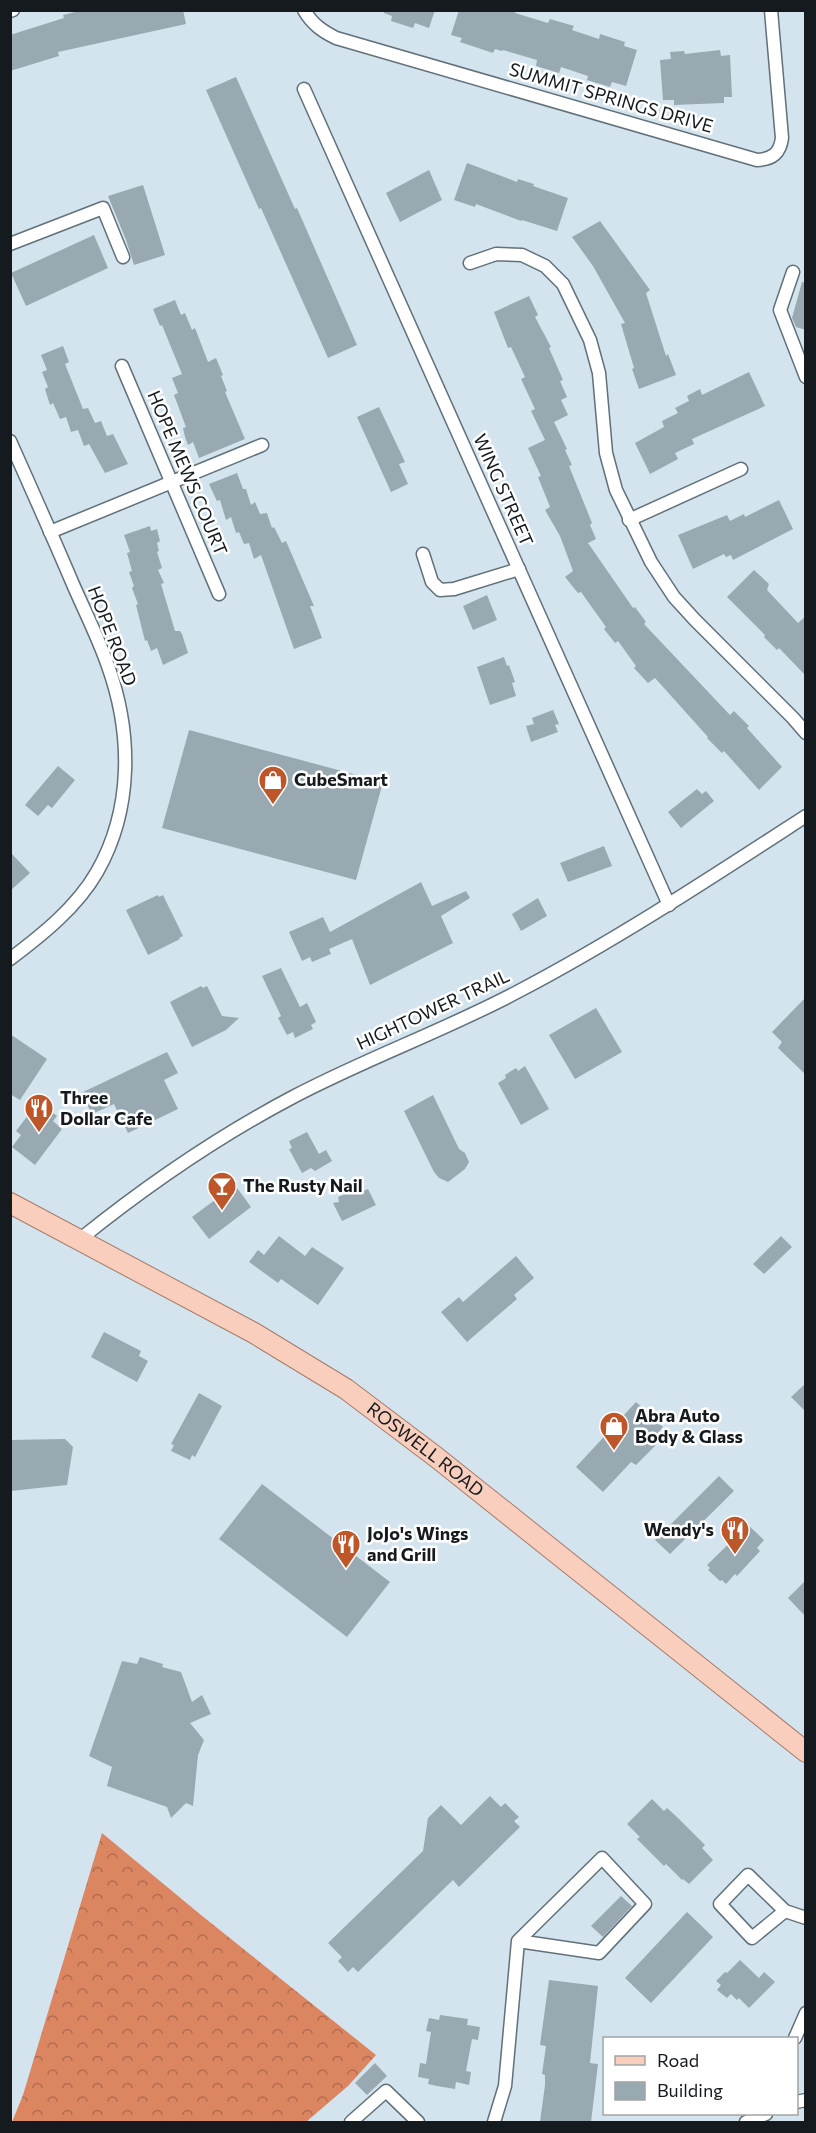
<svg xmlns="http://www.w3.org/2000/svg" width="816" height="2133" viewBox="0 0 816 2133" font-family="Commissioner,sans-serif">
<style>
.forest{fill:url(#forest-crowns)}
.building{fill:#99a9b2}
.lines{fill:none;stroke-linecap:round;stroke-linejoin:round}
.minor-casing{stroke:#617079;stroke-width:15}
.primary-casing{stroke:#a77a68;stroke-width:22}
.minor{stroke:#fff;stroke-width:12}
.primary{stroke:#facebd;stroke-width:20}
.labels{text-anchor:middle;stroke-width:5;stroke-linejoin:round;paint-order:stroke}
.street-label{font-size:18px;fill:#141a1d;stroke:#fff}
.poi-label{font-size:18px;font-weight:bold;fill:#141a1d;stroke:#fff;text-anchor:start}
</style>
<defs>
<pattern id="forest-crowns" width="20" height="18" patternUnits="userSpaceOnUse" patternTransform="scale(1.5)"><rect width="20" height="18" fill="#dc8561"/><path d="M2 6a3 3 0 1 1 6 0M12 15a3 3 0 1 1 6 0" fill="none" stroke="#b16c4f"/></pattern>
</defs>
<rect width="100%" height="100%" fill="#d3e4ee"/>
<path class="forest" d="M 102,1833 L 201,1915 L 376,2055 L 348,2086 L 306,2122 L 12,2122 L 23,2095 Z"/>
<g class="building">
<path d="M 83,10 L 183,10 L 186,24 L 58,52 L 59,56 L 10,71 L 10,35 L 64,18 L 63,15 Z"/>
<path d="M 384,10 L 435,10 L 429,28 L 415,23 L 413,28 L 391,21 L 392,16 L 384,13 Z"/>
<path d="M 459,10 L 516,10 L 515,13 L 548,23 L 550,19 L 574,26 L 572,30 L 599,39 L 600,34 L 625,42 L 624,46 L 637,50 L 626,86 L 612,82 L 610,87 L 587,80 L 588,76 L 561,67 L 559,73 L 536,66 L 537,60 L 503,50 L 502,51 L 495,49 L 493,53 L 460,42 L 462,38 L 451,35 Z"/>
<path d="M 720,50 L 721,56 L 730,55 L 732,97 L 724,97 L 724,103 L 674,105 L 674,100 L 663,100 L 660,60 L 671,59 L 670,52 L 684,51 L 685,54 Z"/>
<path d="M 236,77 L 295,209 L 297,208 L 357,345 L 328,358 L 261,208 L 259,209 L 206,90 Z"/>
<path d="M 467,163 L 517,182 L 518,179 L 534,184 L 533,186 L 568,198 L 557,231 L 522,220 L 521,221 L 476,204 L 475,207 L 454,200 Z"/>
<path d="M 429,170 L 442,200 L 400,222 L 386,193 Z"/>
<path d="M 143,185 L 165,255 L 134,265 L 126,240 L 108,196 Z"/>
<path d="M 600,221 L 650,290 L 646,293 L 666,356 L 668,354 L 676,375 L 639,389 L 632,369 L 634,368 L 621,324 L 625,323 L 593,266 L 572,237 Z"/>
<path d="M 94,235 L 108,268 L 26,306 L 11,273 Z"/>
<path d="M 802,282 L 806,283 L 806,330 L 796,327 L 792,318 Z"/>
<path d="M 529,296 L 538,315 L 535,317 L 551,347 L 549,348 L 563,380 L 560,381 L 567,397 L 561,400 L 568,415 L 554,422 L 567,449 L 565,450 L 572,465 L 569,466 L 592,523 L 590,525 L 596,539 L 588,543 L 633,608 L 635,607 L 646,622 L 644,624 L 730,715 L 734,711 L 749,726 L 747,728 L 782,767 L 759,790 L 724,751 L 722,753 L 707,738 L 708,737 L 655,678 L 648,683 L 634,668 L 636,666 L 618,641 L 615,643 L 604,629 L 606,627 L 581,592 L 578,593 L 565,577 L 573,571 L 560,536 L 545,510 L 550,507 L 538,477 L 541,476 L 528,448 L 545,440 L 531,411 L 535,409 L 521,379 L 525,377 L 511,347 L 508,348 L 494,312 Z"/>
<path d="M 175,300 L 181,315 L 185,313 L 192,330 L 195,328 L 208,362 L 216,358 L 223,375 L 221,376 L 227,391 L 225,392 L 245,439 L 199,458 L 193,442 L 188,445 L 185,437 L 183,428 L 186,427 L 174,395 L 178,393 L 172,378 L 182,374 L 162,325 L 160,326 L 153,309 Z"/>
<path d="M 63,346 L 69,362 L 65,364 L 83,409 L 88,408 L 95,423 L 101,421 L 107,436 L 113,434 L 128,464 L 105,473 L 89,444 L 84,446 L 78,430 L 71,432 L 66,417 L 60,419 L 53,403 L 50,405 L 45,389 L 48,387 L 42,372 L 47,370 L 41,355 Z"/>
<path d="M 749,372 L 765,406 L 692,439 L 694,444 L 675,453 L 678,459 L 650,474 L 635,443 L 664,427 L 662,421 L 678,413 L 675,408 L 689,401 L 687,396 L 700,389 L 702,395 Z"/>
<path d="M 379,407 L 405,462 L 399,464 L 408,484 L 391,492 L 357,417 Z"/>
<path d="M 237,473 L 243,489 L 246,489 L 251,505 L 255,502 L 260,514 L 267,513 L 272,528 L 274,527 L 282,543 L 286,541 L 314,606 L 310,606 L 322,638 L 294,649 L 261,555 L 254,559 L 249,543 L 244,544 L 239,532 L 236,533 L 231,517 L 226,520 L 220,500 L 217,501 L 209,484 Z"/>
<path d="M 779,500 L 793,529 L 733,560 L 731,555 L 726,557 L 724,554 L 693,569 L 678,535 L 727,515 L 730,521 L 744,514 L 745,517 Z"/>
<path d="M 150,526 L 151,531 L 157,529 L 160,541 L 157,543 L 159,551 L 157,552 L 162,568 L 158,570 L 164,583 L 161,584 L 175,631 L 180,631 L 182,634 L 188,653 L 163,665 L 157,648 L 151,651 L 147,640 L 145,641 L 136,605 L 138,604 L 132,588 L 134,586 L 129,572 L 132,571 L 127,553 L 130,552 L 124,535 Z"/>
<path d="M 754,570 L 769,584 L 767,590 L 798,623 L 806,616 L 806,676 L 779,648 L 777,650 L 764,637 L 765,635 L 727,597 Z"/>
<path d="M 487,595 L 497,620 L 473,630 L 463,606 Z"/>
<path d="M 504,657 L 507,666 L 509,665 L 515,682 L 512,683 L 516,696 L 490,705 L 477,667 Z"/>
<path d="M 553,710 L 559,724 L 555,725 L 558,732 L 531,742 L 526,726 L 534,724 L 532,718 Z"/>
<path d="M 189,730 L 383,782 L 356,880 L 162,828 Z"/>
<path d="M 58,766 L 75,780 L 52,808 L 48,805 L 38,816 L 25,805 Z"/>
<path d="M 697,789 L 702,794 L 706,791 L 714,801 L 681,828 L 668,812 Z"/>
<path d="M 604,846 L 612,866 L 568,882 L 560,863 Z"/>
<path d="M 10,852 L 30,873 L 10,891 Z"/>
<path d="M 421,882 L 432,906 L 466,891 L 470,898 L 441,916 L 453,943 L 370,985 L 352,939 L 329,949 L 331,954 L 312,962 L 310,957 L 302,961 L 289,932 L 323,917 L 330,932 Z"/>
<path d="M 158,895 L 159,897 L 163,895 L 183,936 L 179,938 L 180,939 L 148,955 L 126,910 Z"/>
<path d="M 538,898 L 547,916 L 521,931 L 512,914 Z"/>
<path d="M 281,968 L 300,1007 L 307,1003 L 316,1022 L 311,1025 L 313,1029 L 295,1038 L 293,1032 L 287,1035 L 278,1018 L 281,1016 L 262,976 Z"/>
<path d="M 201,986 L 203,988 L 207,986 L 222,1016 L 239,1018 L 226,1030 L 192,1047 L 170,1002 Z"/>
<path d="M 806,997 L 806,1075 L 778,1048 L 782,1042 L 772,1032 Z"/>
<path d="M 596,1008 L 622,1052 L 575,1079 L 549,1035 Z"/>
<path d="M 10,1034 L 47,1059 L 20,1100 L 10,1094 Z"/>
<path d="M 167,1052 L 178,1073 L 164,1080 L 178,1109 L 128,1133 L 114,1104 L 92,1114 L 81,1093 Z"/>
<path d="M 525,1066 L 549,1109 L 521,1125 L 498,1083 L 506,1078 L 505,1075 L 516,1068 L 518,1071 Z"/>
<path d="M 433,1095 L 459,1149 L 465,1153 L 469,1162 L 465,1169 L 448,1182 L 439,1178 L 434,1172 L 404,1111 Z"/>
<path d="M 38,1102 L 57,1116 L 53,1121 L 62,1129 L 35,1165 L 12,1147 L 21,1135 L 16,1131 Z"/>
<path d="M 307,1132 L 319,1154 L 326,1150 L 332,1161 L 315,1171 L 311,1168 L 302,1173 L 289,1149 L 292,1148 L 289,1141 Z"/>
<path d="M 235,1185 L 251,1207 L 209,1239 L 192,1217 Z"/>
<path d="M 361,1187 L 363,1191 L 368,1189 L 376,1205 L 342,1221 L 333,1203 L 339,1202 L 338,1197 Z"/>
<path d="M 279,1236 L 305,1256 L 312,1247 L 344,1268 L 318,1305 L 281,1279 L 278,1283 L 249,1262 L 258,1250 L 264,1255 Z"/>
<path d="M 781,1236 L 792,1247 L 764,1274 L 753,1264 Z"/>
<path d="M 516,1256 L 534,1278 L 514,1295 L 517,1299 L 467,1342 L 441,1312 L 459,1297 L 463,1302 Z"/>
<path d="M 104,1332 L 141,1351 L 139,1356 L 148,1361 L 137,1382 L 91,1357 Z"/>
<path d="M 806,1383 L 806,1412 L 791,1397 Z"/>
<path d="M 199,1393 L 222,1406 L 195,1457 L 192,1455 L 190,1460 L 171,1451 L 174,1445 L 171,1444 Z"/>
<path d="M 636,1402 L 663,1427 L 651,1441 L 656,1445 L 636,1465 L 631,1462 L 603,1492 L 576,1467 Z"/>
<path d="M 65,1439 L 73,1447 L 67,1485 L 10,1491 L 10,1440 Z"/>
<path d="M 719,1476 L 734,1491 L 670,1554 L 655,1540 Z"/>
<path d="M 262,1484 L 390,1582 L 347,1637 L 219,1539 Z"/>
<path d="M 748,1525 L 764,1540 L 757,1548 L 760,1551 L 737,1576 L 735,1574 L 726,1584 L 722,1580 L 720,1581 L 708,1570 L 710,1568 L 707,1565 Z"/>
<path d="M 806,1580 L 806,1617 L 788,1598 Z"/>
<path d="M 140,1657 L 163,1664 L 162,1667 L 181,1672 L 192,1702 L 202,1695 L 211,1714 L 190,1723 L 204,1740 L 198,1755 L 193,1806 L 186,1803 L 171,1818 L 167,1807 L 107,1786 L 112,1767 L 89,1756 L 122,1661 L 137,1664 Z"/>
<path d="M 490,1796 L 501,1807 L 505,1803 L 519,1817 L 514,1821 L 520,1827 L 459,1887 L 453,1880 L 358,1972 L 353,1967 L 348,1972 L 338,1961 L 342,1957 L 328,1943 L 423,1851 L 428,1818 L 441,1805 L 461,1825 Z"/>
<path d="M 652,1799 L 664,1811 L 667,1808 L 678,1818 L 705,1845 L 702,1848 L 713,1860 L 689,1884 L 683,1879 L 682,1880 L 666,1864 L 664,1866 L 637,1839 L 640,1837 L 627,1824 Z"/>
<path d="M 621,1896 L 632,1906 L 603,1937 L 591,1926 Z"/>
<path d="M 687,1912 L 713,1937 L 651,2003 L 625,1978 Z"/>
<path d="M 740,1960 L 759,1978 L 764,1972 L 775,1982 L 749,2008 L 739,1998 L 737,2000 L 731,1994 L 727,1998 L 717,1990 L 721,1985 L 716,1981 L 725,1972 L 727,1973 Z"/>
<path d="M 549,1980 L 598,1986 L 590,2063 L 598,2064 L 591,2122 L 540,2122 L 545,2085 L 545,2075 L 542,2074 L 546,2046 L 540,2045 Z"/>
<path d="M 440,2015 L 468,2019 L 467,2025 L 480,2027 L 478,2040 L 472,2039 L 466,2071 L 471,2072 L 469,2085 L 456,2082 L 455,2089 L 437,2086 L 428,2084 L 429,2079 L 418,2077 L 420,2063 L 426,2064 L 431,2032 L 426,2031 L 429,2018 L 439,2020 Z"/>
<path d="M 375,2063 L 387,2076 L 367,2095 L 355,2083 Z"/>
</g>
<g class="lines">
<g class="minor-casing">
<g id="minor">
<path d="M 304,10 C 312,24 322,31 336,38 L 757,160 C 773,159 780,153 782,138 L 771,10"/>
<path d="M 10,11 L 13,10"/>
<path d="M 304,89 L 669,905"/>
<path d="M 10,244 L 103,208 L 123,257"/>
<path d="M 470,263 L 496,254 L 522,255 L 545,266 L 563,284 L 590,340 L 599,373 L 606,453 L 616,490 L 651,562 L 674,597 L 695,620 L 793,718 L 806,733"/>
<path d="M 793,272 L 780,310 L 806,377"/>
<path d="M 122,366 L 219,594"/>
<path d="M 10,441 C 31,488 52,535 72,582 C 84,610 98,637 108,666 C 132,733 133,809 97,872 C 77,907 42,935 10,959"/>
<path d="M 629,520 L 741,469"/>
<path d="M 50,532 L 262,445"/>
<path d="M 423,554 L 432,582 L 440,590 L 454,589 L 519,569"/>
<path d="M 79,1240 C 146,1186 217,1137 293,1097 C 367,1058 446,1030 519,991 C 618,939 712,877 806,816"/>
<path d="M 785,1911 L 752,1938 L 720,1904 L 748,1875 L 785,1911 L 806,1918"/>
<path d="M 795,2038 L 806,2013"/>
<path d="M 796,2102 L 806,2100"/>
<path d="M 351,2122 L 386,2091 L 418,2122"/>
<path d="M 494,2122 L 505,2086 L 518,1941 L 602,1858 L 645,1904 L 599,1953 L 518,1941"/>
<path d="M 746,2122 L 766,2114"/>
</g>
</g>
<g class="primary-casing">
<g id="primary">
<path id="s1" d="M 10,1203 L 254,1333 L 346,1389 L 436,1457 L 806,1752"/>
</g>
</g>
<use href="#minor" class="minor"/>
<use href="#primary" class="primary"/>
</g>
<defs>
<g id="shop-pin" transform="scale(1.5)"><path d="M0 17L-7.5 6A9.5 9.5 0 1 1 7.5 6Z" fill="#bd5729" stroke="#fff"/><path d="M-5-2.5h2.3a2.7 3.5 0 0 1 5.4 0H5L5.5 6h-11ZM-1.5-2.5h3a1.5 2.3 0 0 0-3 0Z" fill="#fff"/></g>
<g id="restaurant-pin" transform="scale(1.5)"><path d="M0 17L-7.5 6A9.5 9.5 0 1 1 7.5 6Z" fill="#bd5729" stroke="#fff"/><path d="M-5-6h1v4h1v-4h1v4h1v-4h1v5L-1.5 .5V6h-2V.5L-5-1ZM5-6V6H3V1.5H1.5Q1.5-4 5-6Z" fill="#fff"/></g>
<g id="bar-pin" transform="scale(1.5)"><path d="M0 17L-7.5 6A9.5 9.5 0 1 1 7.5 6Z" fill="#bd5729" stroke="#fff"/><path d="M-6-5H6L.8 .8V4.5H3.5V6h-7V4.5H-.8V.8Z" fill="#fff"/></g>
</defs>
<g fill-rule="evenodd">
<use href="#shop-pin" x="273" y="780"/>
<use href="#restaurant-pin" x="39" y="1108"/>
<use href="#bar-pin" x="222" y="1186"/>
<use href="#shop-pin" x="614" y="1426"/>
<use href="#restaurant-pin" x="735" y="1530"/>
<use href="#restaurant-pin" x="346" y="1544"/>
</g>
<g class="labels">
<g class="street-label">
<text transform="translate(611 98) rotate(16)" y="6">SUMMIT SPRINGS DRIVE</text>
<text transform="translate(187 473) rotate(67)" y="6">HOPE MEWS COURT</text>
<text transform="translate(503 490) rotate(66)" y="6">WING STREET</text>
<text transform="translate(112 636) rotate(69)" y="6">HOPE ROAD</text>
<text transform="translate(433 1010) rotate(-25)" y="6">HIGHTOWER TRAIL</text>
<text dy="6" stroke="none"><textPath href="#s1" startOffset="484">ROSWELL ROAD</textPath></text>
</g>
<g class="poi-label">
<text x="294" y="786">CubeSmart</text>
<text x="60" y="1104">Three<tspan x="60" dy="21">Dollar Cafe</tspan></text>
<text x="243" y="1192">The Rusty Nail</text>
<text x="635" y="1422">Abra Auto<tspan x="635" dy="21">Body &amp; Glass</tspan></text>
<text x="714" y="1536" text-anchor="end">Wendy's</text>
<text x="367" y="1540">JoJo's Wings<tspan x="367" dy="21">and Grill</tspan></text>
</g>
</g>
<rect width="816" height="2133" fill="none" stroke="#141a1d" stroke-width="24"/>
<rect x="603" y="2037" width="195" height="78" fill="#ffffff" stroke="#a1a3a5" stroke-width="1.5"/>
<rect x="615" y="2056" width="30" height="9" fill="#facebd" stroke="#a1a3a5" stroke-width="1.5"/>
<text x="657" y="2067" font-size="18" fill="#141a1d">Road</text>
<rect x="615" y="2082" width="30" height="18" fill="#99a9b2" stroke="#a1a3a5" stroke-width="1.5"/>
<text x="657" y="2097" font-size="18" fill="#141a1d">Building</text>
</svg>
